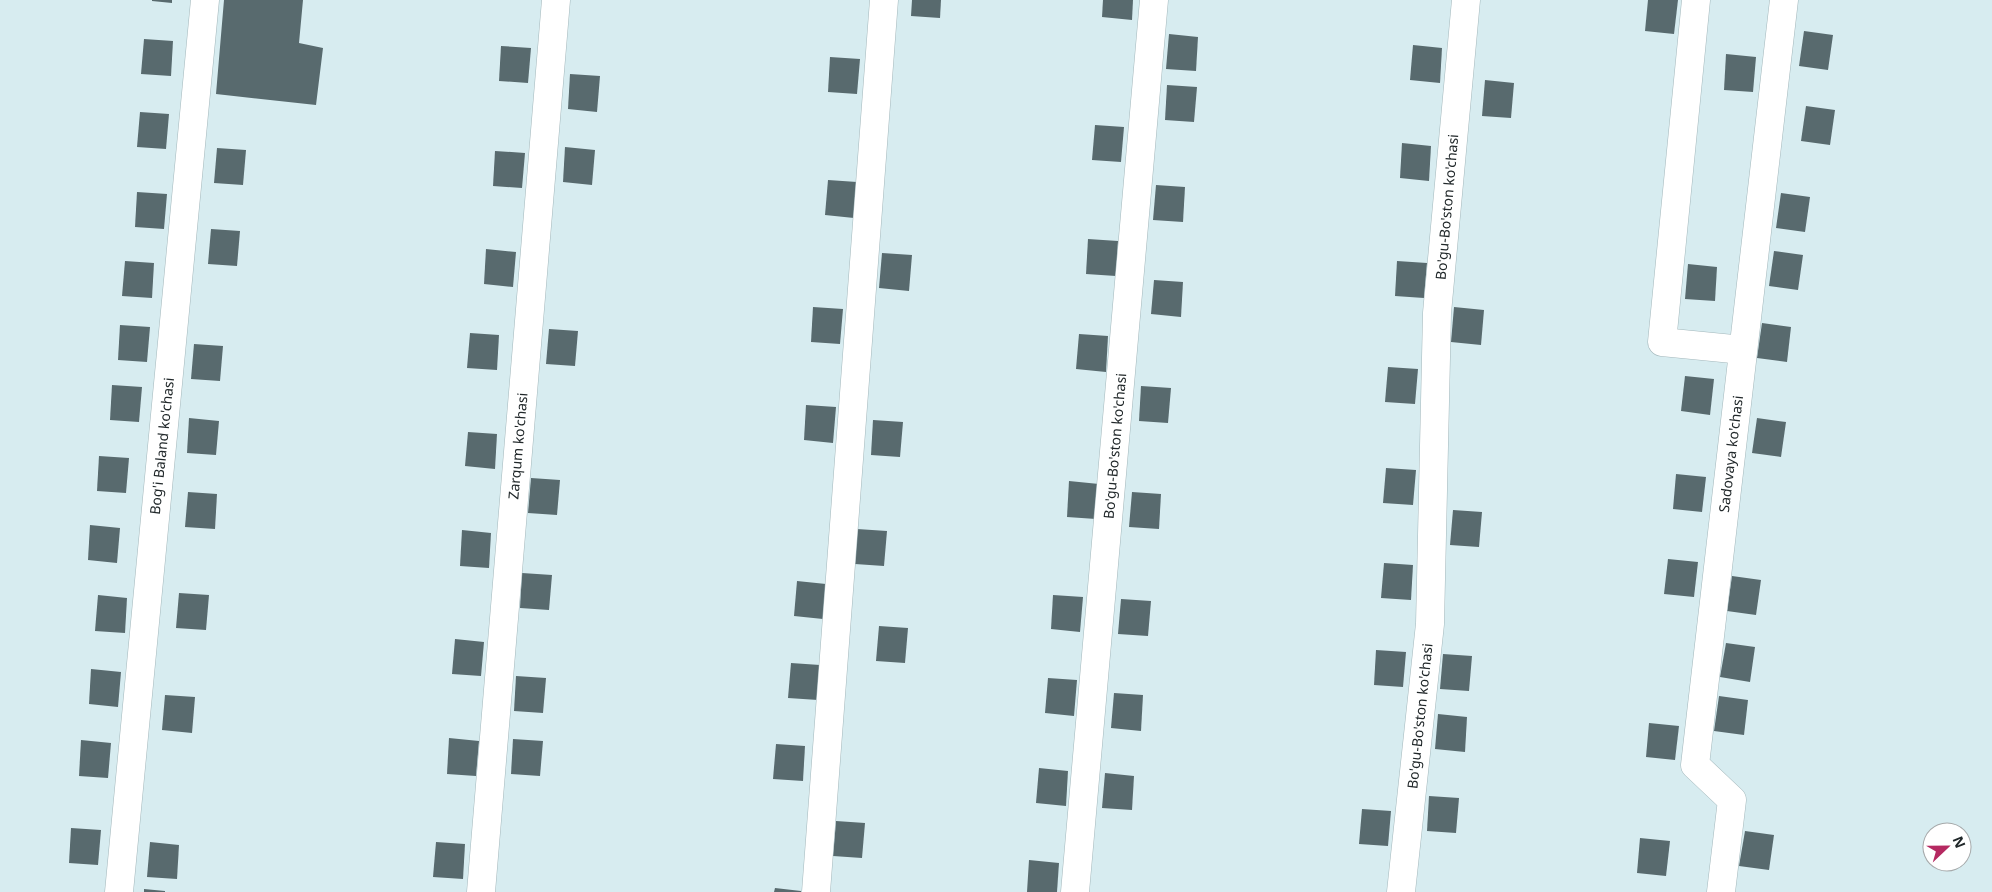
<svg xmlns="http://www.w3.org/2000/svg" width="1992" height="892" viewBox="0 0 1992 892" font-family="'Noto Sans',sans-serif">
<style>
.building{fill:#586a6e}
.lines{fill:none;stroke-linecap:round;stroke-linejoin:round}
.street-casing{stroke:#a3b7bb;stroke-width:29}
.street{stroke:#fff;stroke-width:28}
.labels{text-anchor:middle;stroke-width:5;stroke-linejoin:round;paint-order:stroke}
.street-label{font-size:14px;fill:#21282a;stroke:#fff}
</style>
<rect width="100%" height="100%" fill="#d7ecf0"/>
<g class="building">
<path d="M 152,0 L 172,0 L 172,3 L 152,1 Z"/>
<path d="M 224,0 L 303,0 L 299,43 L 323,48 L 316,105 L 216,94 Z"/>
<path d="M 912,0 L 941,0 L 940,18 L 911,16 Z"/>
<path d="M 1103,0 L 1133,0 L 1132,20 L 1102,17 Z"/>
<path d="M 1648,0 L 1678,0 L 1674,34 L 1645,31 Z"/>
<path d="M 1804,31 L 1833,35 L 1828,70 L 1799,66 Z"/>
<path d="M 1169,34 L 1198,37 L 1196,71 L 1166,69 Z"/>
<path d="M 144,39 L 173,41 L 171,76 L 141,74 Z"/>
<path d="M 1413,45 L 1442,48 L 1440,83 L 1410,80 Z"/>
<path d="M 501,46 L 531,48 L 528,83 L 499,81 Z"/>
<path d="M 1726,54 L 1756,57 L 1753,92 L 1724,90 Z"/>
<path d="M 830,57 L 860,59 L 857,94 L 828,92 Z"/>
<path d="M 570,74 L 600,76 L 597,112 L 568,109 Z"/>
<path d="M 1485,80 L 1514,83 L 1511,118 L 1482,116 Z"/>
<path d="M 1167,85 L 1197,87 L 1194,122 L 1165,120 Z"/>
<path d="M 1806,106 L 1835,110 L 1830,145 L 1801,141 Z"/>
<path d="M 140,112 L 169,114 L 166,149 L 137,147 Z"/>
<path d="M 1095,125 L 1124,127 L 1121,162 L 1092,160 Z"/>
<path d="M 1402,143 L 1431,146 L 1429,181 L 1400,178 Z"/>
<path d="M 565,147 L 595,150 L 592,185 L 563,182 Z"/>
<path d="M 217,148 L 246,150 L 243,185 L 214,183 Z"/>
<path d="M 495,151 L 525,153 L 522,188 L 493,186 Z"/>
<path d="M 828,180 L 857,182 L 854,218 L 825,215 Z"/>
<path d="M 1156,185 L 1185,187 L 1183,222 L 1153,220 Z"/>
<path d="M 137,192 L 167,194 L 164,229 L 135,227 Z"/>
<path d="M 1781,193 L 1810,197 L 1805,232 L 1776,228 Z"/>
<path d="M 211,229 L 240,231 L 237,266 L 208,264 Z"/>
<path d="M 1088,239 L 1118,241 L 1116,276 L 1086,274 Z"/>
<path d="M 486,249 L 516,252 L 513,287 L 484,284 Z"/>
<path d="M 1774,251 L 1803,255 L 1798,290 L 1769,286 Z"/>
<path d="M 882,253 L 912,255 L 909,291 L 879,288 Z"/>
<path d="M 125,261 L 154,263 L 152,298 L 122,296 Z"/>
<path d="M 1397,261 L 1427,263 L 1424,298 L 1395,296 Z"/>
<path d="M 1688,264 L 1717,267 L 1715,301 L 1685,299 Z"/>
<path d="M 1154,280 L 1183,282 L 1181,317 L 1151,314 Z"/>
<path d="M 813,307 L 843,309 L 840,344 L 811,342 Z"/>
<path d="M 1454,307 L 1484,310 L 1481,345 L 1451,342 Z"/>
<path d="M 1762,323 L 1791,327 L 1787,362 L 1757,358 Z"/>
<path d="M 120,325 L 150,327 L 147,362 L 118,360 Z"/>
<path d="M 549,329 L 578,331 L 575,366 L 546,364 Z"/>
<path d="M 470,333 L 499,335 L 497,370 L 467,368 Z"/>
<path d="M 1079,334 L 1108,336 L 1106,372 L 1076,369 Z"/>
<path d="M 194,344 L 223,346 L 220,381 L 191,379 Z"/>
<path d="M 1388,367 L 1418,369 L 1415,404 L 1385,402 Z"/>
<path d="M 1685,376 L 1714,379 L 1710,415 L 1681,411 Z"/>
<path d="M 112,385 L 142,387 L 139,422 L 110,420 Z"/>
<path d="M 1141,386 L 1171,388 L 1168,423 L 1139,421 Z"/>
<path d="M 806,405 L 836,407 L 833,443 L 804,440 Z"/>
<path d="M 189,418 L 219,421 L 216,455 L 187,453 Z"/>
<path d="M 1757,418 L 1786,422 L 1781,457 L 1752,453 Z"/>
<path d="M 873,420 L 903,422 L 900,457 L 871,455 Z"/>
<path d="M 468,432 L 497,434 L 495,469 L 465,466 Z"/>
<path d="M 99,456 L 129,458 L 126,493 L 97,491 Z"/>
<path d="M 1386,468 L 1416,470 L 1413,505 L 1383,503 Z"/>
<path d="M 1676,474 L 1706,477 L 1702,512 L 1673,509 Z"/>
<path d="M 531,478 L 560,480 L 557,515 L 528,513 Z"/>
<path d="M 1069,481 L 1099,484 L 1096,519 L 1067,517 Z"/>
<path d="M 188,492 L 217,494 L 215,529 L 185,527 Z"/>
<path d="M 1132,492 L 1161,494 L 1159,529 L 1129,527 Z"/>
<path d="M 1453,510 L 1482,512 L 1479,547 L 1450,545 Z"/>
<path d="M 90,525 L 120,528 L 117,563 L 88,560 Z"/>
<path d="M 857,529 L 887,531 L 884,566 L 855,564 Z"/>
<path d="M 462,530 L 491,533 L 489,568 L 460,566 Z"/>
<path d="M 1668,559 L 1698,562 L 1694,597 L 1664,594 Z"/>
<path d="M 1384,563 L 1413,565 L 1411,600 L 1381,598 Z"/>
<path d="M 522,573 L 552,575 L 549,610 L 520,608 Z"/>
<path d="M 1732,576 L 1761,580 L 1756,615 L 1727,611 Z"/>
<path d="M 797,581 L 826,584 L 823,619 L 794,616 Z"/>
<path d="M 179,593 L 209,595 L 206,630 L 176,628 Z"/>
<path d="M 98,595 L 127,598 L 125,633 L 95,631 Z"/>
<path d="M 1053,595 L 1083,597 L 1080,632 L 1051,629 Z"/>
<path d="M 1121,599 L 1151,601 L 1148,636 L 1118,634 Z"/>
<path d="M 879,626 L 908,628 L 905,663 L 876,661 Z"/>
<path d="M 455,639 L 484,642 L 481,676 L 452,674 Z"/>
<path d="M 1726,643 L 1755,647 L 1750,682 L 1720,677 Z"/>
<path d="M 1376,650 L 1406,652 L 1403,687 L 1374,685 Z"/>
<path d="M 1443,654 L 1472,656 L 1469,691 L 1440,689 Z"/>
<path d="M 791,663 L 820,665 L 818,700 L 788,698 Z"/>
<path d="M 91,669 L 121,672 L 118,707 L 89,704 Z"/>
<path d="M 516,676 L 546,678 L 543,713 L 514,711 Z"/>
<path d="M 1048,678 L 1077,680 L 1074,716 L 1045,713 Z"/>
<path d="M 1114,693 L 1143,695 L 1141,731 L 1111,728 Z"/>
<path d="M 165,695 L 195,697 L 192,733 L 162,730 Z"/>
<path d="M 1719,696 L 1748,700 L 1744,735 L 1714,731 Z"/>
<path d="M 1438,714 L 1467,717 L 1465,752 L 1435,749 Z"/>
<path d="M 1649,723 L 1679,726 L 1675,760 L 1646,757 Z"/>
<path d="M 449,738 L 479,741 L 476,776 L 447,774 Z"/>
<path d="M 513,739 L 543,741 L 540,776 L 511,774 Z"/>
<path d="M 81,740 L 111,743 L 108,778 L 79,776 Z"/>
<path d="M 776,744 L 805,746 L 803,781 L 773,779 Z"/>
<path d="M 1039,768 L 1068,771 L 1066,806 L 1036,803 Z"/>
<path d="M 1105,773 L 1134,776 L 1132,810 L 1102,808 Z"/>
<path d="M 1429,796 L 1459,798 L 1456,833 L 1427,831 Z"/>
<path d="M 1362,809 L 1391,811 L 1388,846 L 1359,844 Z"/>
<path d="M 836,821 L 865,823 L 862,858 L 833,856 Z"/>
<path d="M 71,828 L 101,830 L 98,865 L 69,863 Z"/>
<path d="M 1745,831 L 1774,835 L 1769,870 L 1739,866 Z"/>
<path d="M 1640,838 L 1670,841 L 1666,876 L 1637,873 Z"/>
<path d="M 150,842 L 179,845 L 177,879 L 147,877 Z"/>
<path d="M 436,842 L 465,844 L 463,879 L 433,877 Z"/>
<path d="M 1029,860 L 1059,863 L 1057,892 L 1027,892 Z"/>
<path d="M 775,888 L 801,891 L 801,892 L 774,892 Z"/>
<path d="M 144,889 L 165,891 L 165,892 L 144,892 Z"/>
</g>
<g class="lines">
<g class="street-casing">
<g id="street">
<path d="M 1696,0 L 1662,342 L 1743,350"/>
<path d="M 119,892 L 205,0"/>
<path d="M 481,892 L 556,0"/>
<path d="M 816,892 L 884,0"/>
<path d="M 1075,892 L 1154,0"/>
<path d="M 1401,892 L 1430,624 L 1437,313 L 1466,0"/>
<path d="M 1721,892 L 1732,800 L 1695,765 L 1784,0"/>
</g>
</g>
<use href="#street" class="street"/>
</g>
<g class="labels">
<g class="street-label">
<text transform="translate(1447 207) rotate(-85)" y="5">Bo'gu-Bo'ston ko'chasi</text>
<text transform="translate(162 446) rotate(-84)" y="5">Bog'i Baland ko'chasi</text>
<text transform="translate(518 446) rotate(-85)" y="5">Zarqum ko'chasi</text>
<text transform="translate(1115 446) rotate(-85)" y="5">Bo'gu-Bo'ston ko'chasi</text>
<text transform="translate(1731 454) rotate(-83)" y="5">Sadovaya ko'chasi</text>
<text transform="translate(1420 716) rotate(-84)" y="5">Bo'gu-Bo'ston ko'chasi</text>
</g>
</g>
<g transform="translate(1947 847) rotate(68)"><circle r="24" fill="#ffffff" stroke="#a6a9aa"/>
<path d="M0-4L9 19L0 12L-9 19Z" fill="#b52961"/>
<text y="-8" font-size="14" font-weight="bold" text-anchor="middle" fill="#21282a">N</text>
</g>
</svg>
